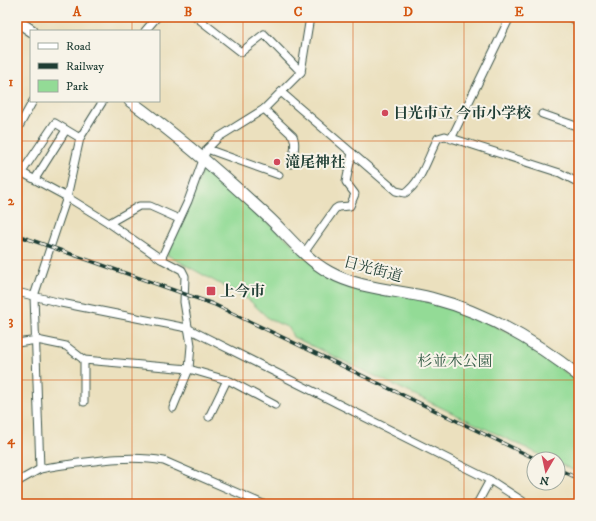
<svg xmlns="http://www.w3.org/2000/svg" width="596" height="521" viewBox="0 0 596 521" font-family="'IM FELL DW Pica','Noto Serif JP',serif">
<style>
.green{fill:#93db96;stroke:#598c65}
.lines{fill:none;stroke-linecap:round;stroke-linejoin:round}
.minor-casing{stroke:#3e5549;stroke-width:9}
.highway-casing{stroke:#3e5549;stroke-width:13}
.minor{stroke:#fff;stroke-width:7}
.highway{stroke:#fff;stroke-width:11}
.rail-casing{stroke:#1f3d34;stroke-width:3.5}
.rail{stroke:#f7f3e8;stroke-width:2;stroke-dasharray:6;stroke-linecap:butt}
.grid{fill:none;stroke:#d45610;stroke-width:1;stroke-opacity:0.55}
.poi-dot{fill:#d1495b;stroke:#f7f3e8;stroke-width:1.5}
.labels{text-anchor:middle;stroke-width:4;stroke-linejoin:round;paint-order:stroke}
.poi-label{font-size:15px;font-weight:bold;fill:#1f3d34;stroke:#f7f3e8;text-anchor:start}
.street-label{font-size:15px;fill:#1f3d34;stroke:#f7f3e8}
.park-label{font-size:15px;fill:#365d48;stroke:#f7f3e8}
.neatline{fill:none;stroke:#d45610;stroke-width:1.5}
.grid-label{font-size:13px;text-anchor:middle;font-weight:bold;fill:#d45610}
</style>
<rect width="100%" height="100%" fill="#f7f3e8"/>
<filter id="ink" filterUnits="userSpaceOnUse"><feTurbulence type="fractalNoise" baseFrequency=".025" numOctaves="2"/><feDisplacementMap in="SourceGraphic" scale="8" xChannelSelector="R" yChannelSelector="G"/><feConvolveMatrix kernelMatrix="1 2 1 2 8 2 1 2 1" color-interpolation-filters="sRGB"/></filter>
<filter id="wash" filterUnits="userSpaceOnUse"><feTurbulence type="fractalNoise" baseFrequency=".012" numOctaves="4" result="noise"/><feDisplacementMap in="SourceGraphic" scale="16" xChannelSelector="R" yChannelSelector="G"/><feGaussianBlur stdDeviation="0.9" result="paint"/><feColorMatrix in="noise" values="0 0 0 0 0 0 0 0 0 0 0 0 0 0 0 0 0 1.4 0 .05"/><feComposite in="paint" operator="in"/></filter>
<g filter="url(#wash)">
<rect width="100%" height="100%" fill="#ebe0be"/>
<path class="green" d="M 203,164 L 324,272 L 468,313 L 524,340 L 579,383 L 579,473 L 558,463 L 558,459 L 549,459 L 293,337 L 289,328 L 269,319 L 249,300 L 167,255 L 200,178 Z"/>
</g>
<g filter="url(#ink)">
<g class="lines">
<g class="minor-casing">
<g id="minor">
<path d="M 196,17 L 241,52 L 264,34 L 301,72"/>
<path d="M 569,17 L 579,22"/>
<path d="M 145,31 L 157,17"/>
<path d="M 281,92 L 301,72 L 310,17"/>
<path d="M 264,109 L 293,136 C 297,145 293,155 291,164"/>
<path d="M 542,114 L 579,127"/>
<path d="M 17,130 L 33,101"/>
<path d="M 451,139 L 510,17"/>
<path d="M 207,149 L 279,175"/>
<path d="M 17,170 L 67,197 L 109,223 L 161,259 L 182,270 L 185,276 L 184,302 L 191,345 L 189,369 L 173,408"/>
<path d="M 22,172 L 55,123 L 80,138"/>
<path d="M 35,179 L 66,130"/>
<path d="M 109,223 L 139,206 L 150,206 L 179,219"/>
<path d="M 304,253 L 335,209 L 338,207 L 350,206 L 355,194 L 346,182 L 352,153"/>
<path d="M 161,259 L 188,201 L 207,149 L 219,137 L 264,109 L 281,92 L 396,191 L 405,193 C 422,182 428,156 438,138 L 445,136 L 560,173 L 579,183"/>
<path d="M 17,292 L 61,303 L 187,328 L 490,480 L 527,504"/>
<path d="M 17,343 L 37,340 L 66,346 L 84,360"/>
<path d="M 84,402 L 84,360 L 189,369 L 230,381 L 275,405"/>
<path d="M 209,417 L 227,380"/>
<path d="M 40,469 L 34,296 L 67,197 L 80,138 L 103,101"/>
<path d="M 17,482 L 40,469 L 50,467 C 88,462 127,454 164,461 L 263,504"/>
<path d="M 477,504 L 490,480"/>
</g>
</g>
<g class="highway-casing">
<g id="highway">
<path d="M 17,21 L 32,31"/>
<path d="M 130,101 C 177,135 223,175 266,215 C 287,234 304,258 329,272 C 359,289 397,290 431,298 C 486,312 535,341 579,376"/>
</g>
</g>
<use href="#minor" class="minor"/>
<use href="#highway" class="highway"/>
<g class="rail-casing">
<g id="rail">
<path d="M 17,235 L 213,304 L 536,459"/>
<path d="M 558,469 L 579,479"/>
</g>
</g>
<use href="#rail" class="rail"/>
</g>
</g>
<path class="grid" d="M 132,17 L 132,31M 243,17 L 243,504M 353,17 L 353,504M 464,17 L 464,504M 132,101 L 132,504M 17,141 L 579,141M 17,260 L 579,260M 17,380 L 579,380"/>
<g class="poi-dot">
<circle cx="385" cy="113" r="4"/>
<circle cx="277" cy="162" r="4"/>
<rect x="206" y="286" width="10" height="10" rx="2"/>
</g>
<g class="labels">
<g class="poi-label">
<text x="393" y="118">日光市立 今市小学校</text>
<text x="285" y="167">滝尾神社</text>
<text x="220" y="296">上今市</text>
</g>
<g class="street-label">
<text transform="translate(373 269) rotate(15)" y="5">日光街道</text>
</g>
<g class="park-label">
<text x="455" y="366">杉並木公園</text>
</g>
</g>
<rect width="596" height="521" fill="none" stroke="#f7f3e8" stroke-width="44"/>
<rect x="30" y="30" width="130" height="72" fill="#f7f3e8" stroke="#a1aaa0"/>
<rect x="38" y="43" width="20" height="6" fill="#ffffff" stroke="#a1aaa0"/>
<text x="66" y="50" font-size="12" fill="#1f3d34">Road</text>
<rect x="38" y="63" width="20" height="6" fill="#1f3d34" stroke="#a1aaa0"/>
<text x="66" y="70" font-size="12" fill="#1f3d34">Railway</text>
<rect x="38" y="80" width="20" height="12" fill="#93db96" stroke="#a1aaa0"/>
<text x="66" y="90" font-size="12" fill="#1f3d34">Park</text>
<g transform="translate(546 471) rotate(189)"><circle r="19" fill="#f7f3e8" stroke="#a1aaa0"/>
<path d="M0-3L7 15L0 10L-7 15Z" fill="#d1495b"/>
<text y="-6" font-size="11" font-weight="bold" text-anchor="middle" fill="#1f3d34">N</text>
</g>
<rect x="22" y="22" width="552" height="477" class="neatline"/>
<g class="grid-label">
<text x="77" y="16">A</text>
<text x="188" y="16">B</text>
<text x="298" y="16">C</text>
<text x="408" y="16">D</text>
<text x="519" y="16">E</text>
<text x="11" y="86">1</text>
<text x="11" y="205">2</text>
<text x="11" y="325">3</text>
<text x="11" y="444">4</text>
</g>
</svg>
